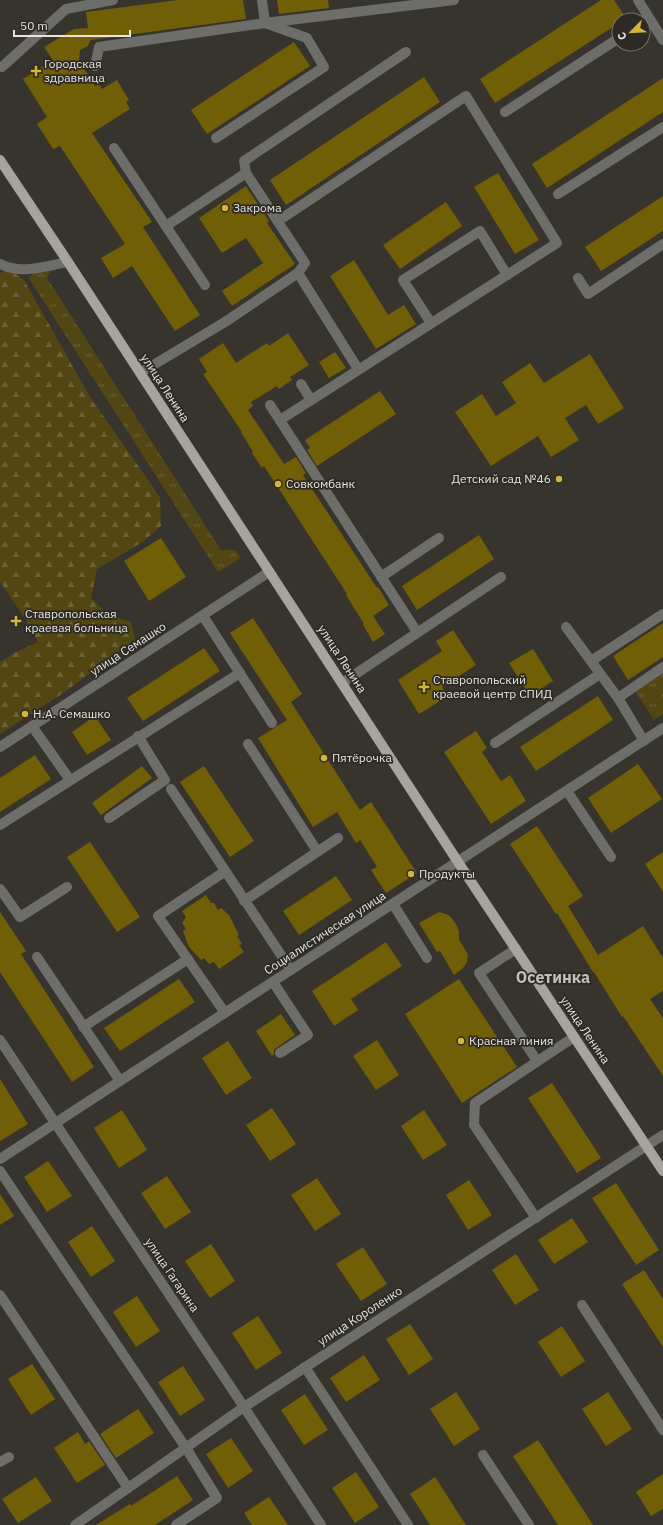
<svg xmlns="http://www.w3.org/2000/svg" width="663" height="1525" viewBox="0 0 663 1525" font-family="'IBM Plex Sans',sans-serif">
<style>
.grass{fill:url(#grass-tufts)}
.forest{fill:url(#forest-firs)}
.building{fill:#705f07}
.lines{fill:none;stroke-linecap:round;stroke-linejoin:round}
.minor{stroke:#6d6d69;stroke-width:10}
.major{stroke:#a6a49c;stroke-width:10}
.poi-dot{fill:#d3b635;stroke:#2c2a23;stroke-width:1.5}
.labels{text-anchor:middle;stroke-width:3.5;stroke-linejoin:round;paint-order:stroke}
.poi-label{font-size:12px;fill:#e6e5e1;stroke:#2c2a23;text-anchor:start}
.street-label{font-size:12px;fill:#e6e5e1;stroke:#2c2a23}
.district-label{font-size:16px;font-weight:bold;fill:#c1bfb6;stroke:#2c2a23}
</style>
<defs>
<pattern id="grass-tufts" width="24" height="20" patternUnits="userSpaceOnUse"><rect width="24" height="20" fill="#524613"/><path d="M3 7l-1-3M5 7V3M7 7l1-3M15 17l-1-3M17 17v-4M19 17l1-3" fill="none" stroke="#6b6135"/></pattern>
<pattern id="forest-firs" width="22" height="20" patternUnits="userSpaceOnUse"><rect width="22" height="20" fill="#524613"/><path d="M5 1l3.5 6h-7zM16 11l3.5 6h-7z" fill="#6b6135"/></pattern>
</defs>
<rect width="100%" height="100%" fill="#36342d"/>
<g class="grass">
<path d="M 50,263 L 53,267 L 47,278 L 221,550 L 235,550 L 241,558 L 218,572 L 28,277 Z"/>
<path d="M 663,670 L 663,714 L 654,720 L 634,689 Z"/>
</g>
<path class="forest" d="M 9,269 L 24,280 L 90,397 L 160,497 L 161,526 L 144,541 L 97,569 L 91,598 L 107,614 L 131,622 L 135,639 L 65,692 L 0,734 L 0,662 L 16,652 L 38,642 L 26,620 L 0,582 L 0,273 Z"/>
<g class="building">
<path d="M 178,0 L 243,0 L 246,19 L 90,40 L 88,46 L 80,50 L 79,61 L 95,86 L 99,84 L 102,89 L 117,80 L 129,100 L 126,102 L 130,109 L 92,133 L 152,222 L 143,227 L 200,315 L 175,331 L 132,266 L 113,278 L 101,258 L 125,244 L 60,146 L 53,149 L 37,124 L 47,117 L 23,79 L 53,60 L 44,47 L 74,29 L 88,28 L 86,12 Z"/>
<path d="M 277,0 L 328,0 L 329,8 L 279,14 Z"/>
<path d="M 601,0 L 614,0 L 626,18 L 619,20 L 619,23 L 495,103 L 480,79 Z"/>
<path d="M 294,42 L 310,66 L 207,134 L 191,110 Z"/>
<path d="M 424,77 L 440,102 L 286,205 L 270,180 Z"/>
<path d="M 663,78 L 663,112 L 547,188 L 532,164 Z"/>
<path d="M 498,173 L 539,240 L 515,254 L 474,187 Z"/>
<path d="M 246,186 L 269,221 L 267,223 L 295,264 L 232,306 L 222,291 L 263,263 L 246,238 L 222,253 L 199,218 Z"/>
<path d="M 663,196 L 663,231 L 601,271 L 585,247 Z"/>
<path d="M 446,202 L 462,226 L 400,269 L 383,245 Z"/>
<path d="M 354,260 L 388,315 L 404,305 L 416,324 L 376,349 L 330,276 Z"/>
<path d="M 288,333 L 309,365 L 290,377 L 292,380 L 279,389 L 277,386 L 251,402 L 253,406 L 248,410 L 284,464 L 296,457 L 306,473 L 303,475 L 377,588 L 378,587 L 389,605 L 373,616 L 385,634 L 373,642 L 363,625 L 364,624 L 346,595 L 347,594 L 264,466 L 262,468 L 252,453 L 253,452 L 241,432 L 242,432 L 203,374 L 207,372 L 199,359 L 223,343 L 236,363 L 267,343 L 269,346 Z"/>
<path d="M 335,352 L 346,368 L 329,378 L 319,362 Z"/>
<path d="M 590,354 L 624,408 L 598,424 L 586,405 L 565,418 L 579,440 L 551,457 L 538,436 L 491,466 L 455,412 L 482,394 L 496,416 L 516,403 L 502,382 L 530,363 L 544,383 Z"/>
<path d="M 380,391 L 396,414 L 317,466 L 307,450 L 310,448 L 305,440 Z"/>
<path d="M 479,535 L 494,559 L 417,610 L 402,586 Z"/>
<path d="M 161,538 L 186,577 L 149,601 L 124,561 Z"/>
<path d="M 253,618 L 302,694 L 291,702 L 360,810 L 371,802 L 417,873 L 386,893 L 371,870 L 377,867 L 360,840 L 356,843 L 337,812 L 313,827 L 258,738 L 287,720 L 230,633 Z"/>
<path d="M 663,623 L 663,657 L 628,680 L 613,656 Z"/>
<path d="M 453,630 L 476,665 L 442,687 L 448,696 L 419,714 L 398,680 L 442,651 L 436,641 Z"/>
<path d="M 204,648 L 220,671 L 143,721 L 127,698 Z"/>
<path d="M 533,649 L 553,681 L 530,696 L 509,663 Z"/>
<path d="M 598,696 L 613,720 L 536,771 L 520,747 Z"/>
<path d="M 95,716 L 111,740 L 87,755 L 72,732 Z"/>
<path d="M 476,731 L 487,748 L 482,752 L 501,781 L 510,775 L 526,801 L 491,824 L 444,752 Z"/>
<path d="M 35,755 L 51,779 L 0,812 L 0,778 Z"/>
<path d="M 638,764 L 662,799 L 611,833 L 588,798 Z"/>
<path d="M 142,766 L 152,778 L 101,815 L 92,803 Z"/>
<path d="M 204,766 L 254,841 L 230,857 L 180,782 Z"/>
<path d="M 537,826 L 583,896 L 568,906 L 598,955 L 643,926 L 663,958 L 663,991 L 650,999 L 663,1018 L 663,1076 L 623,1016 L 622,1017 L 594,972 L 593,972 L 557,913 L 556,914 L 510,844 Z"/>
<path d="M 90,842 L 140,917 L 117,932 L 67,857 Z"/>
<path d="M 663,852 L 663,892 L 645,864 Z"/>
<path d="M 336,876 L 352,900 L 299,935 L 283,911 Z"/>
<path d="M 206,895 L 211,903 L 214,903 L 218,910 L 221,908 L 229,915 L 239,935 L 237,936 L 242,944 L 239,945 L 244,952 L 219,969 L 214,962 L 209,964 L 204,958 L 201,960 L 189,947 L 183,931 L 186,929 L 182,923 L 186,917 L 182,911 Z"/>
<path d="M 0,912 L 26,951 L 21,954 L 94,1067 L 72,1082 L 0,972 Z"/>
<path d="M 439,912 L 449,915 L 456,924 L 459,931 L 459,940 L 468,954 L 467,962 L 463,968 L 454,975 L 440,951 L 437,952 L 419,923 Z"/>
<path d="M 386,942 L 402,966 L 351,999 L 358,1010 L 334,1026 L 312,991 Z"/>
<path d="M 179,979 L 195,1002 L 120,1051 L 104,1028 Z"/>
<path d="M 459,979 L 517,1067 L 462,1103 L 405,1014 Z"/>
<path d="M 281,1014 L 295,1035 L 276,1048 L 274,1050 L 274,1054 L 272,1056 L 256,1031 Z"/>
<path d="M 377,1040 L 399,1075 L 376,1090 L 353,1056 Z"/>
<path d="M 228,1041 L 252,1078 L 226,1095 L 202,1058 Z"/>
<path d="M 0,1079 L 28,1124 L 0,1141 Z"/>
<path d="M 552,1083 L 601,1158 L 577,1173 L 528,1098 Z"/>
<path d="M 272,1108 L 296,1144 L 270,1161 L 246,1125 Z"/>
<path d="M 122,1110 L 147,1150 L 119,1168 L 94,1128 Z"/>
<path d="M 424,1110 L 447,1145 L 423,1160 L 401,1126 Z"/>
<path d="M 48,1161 L 72,1196 L 47,1212 L 24,1177 Z"/>
<path d="M 167,1176 L 191,1212 L 165,1229 L 141,1193 Z"/>
<path d="M 317,1178 L 341,1214 L 315,1231 L 291,1195 Z"/>
<path d="M 469,1180 L 492,1215 L 468,1230 L 446,1195 Z"/>
<path d="M 616,1183 L 659,1250 L 636,1265 L 592,1198 Z"/>
<path d="M 0,1194 L 14,1216 L 0,1225 Z"/>
<path d="M 572,1218 L 588,1242 L 554,1264 L 538,1240 Z"/>
<path d="M 92,1226 L 115,1261 L 91,1277 L 68,1242 Z"/>
<path d="M 211,1244 L 235,1281 L 210,1298 L 185,1261 Z"/>
<path d="M 363,1247 L 387,1284 L 361,1301 L 336,1264 Z"/>
<path d="M 516,1254 L 539,1290 L 515,1305 L 492,1270 Z"/>
<path d="M 644,1270 L 663,1299 L 663,1347 L 622,1284 Z"/>
<path d="M 137,1296 L 160,1331 L 136,1347 L 113,1312 Z"/>
<path d="M 258,1316 L 282,1353 L 256,1370 L 232,1333 Z"/>
<path d="M 410,1324 L 433,1359 L 409,1375 L 386,1339 Z"/>
<path d="M 562,1326 L 585,1361 L 561,1377 L 538,1342 Z"/>
<path d="M 364,1355 L 380,1380 L 346,1402 L 330,1378 Z"/>
<path d="M 32,1364 L 55,1399 L 31,1415 L 8,1379 Z"/>
<path d="M 183,1366 L 205,1400 L 180,1416 L 158,1382 Z"/>
<path d="M 456,1392 L 480,1429 L 454,1446 L 430,1409 Z"/>
<path d="M 608,1392 L 632,1429 L 606,1446 L 582,1409 Z"/>
<path d="M 305,1394 L 328,1430 L 304,1445 L 281,1410 Z"/>
<path d="M 138,1409 L 154,1433 L 116,1458 L 100,1434 Z"/>
<path d="M 78,1432 L 85,1444 L 89,1441 L 105,1465 L 77,1483 L 54,1448 Z"/>
<path d="M 231,1438 L 253,1471 L 228,1488 L 206,1454 Z"/>
<path d="M 538,1440 L 593,1525 L 558,1525 L 513,1456 Z"/>
<path d="M 356,1472 L 379,1507 L 355,1523 L 332,1488 Z"/>
<path d="M 663,1474 L 663,1509 L 651,1516 L 636,1492 Z"/>
<path d="M 177,1476 L 193,1500 L 155,1525 L 96,1525 L 130,1504 L 131,1506 Z"/>
<path d="M 36,1477 L 52,1501 L 18,1523 L 2,1499 Z"/>
<path d="M 435,1477 L 466,1525 L 430,1525 L 410,1494 Z"/>
<path d="M 269,1497 L 288,1525 L 252,1525 L 244,1513 Z"/>
</g>
<g class="lines">
<g class="minor">
<path d="M 638,0 L 663,40"/>
<path d="M 95,66 L 99,47 L 265,23 L 454,0"/>
<path d="M 2,67 L 66,9 L 113,0"/>
<path d="M 505,112 L 619,38"/>
<path d="M 216,138 L 324,67 L 307,38 L 265,23 L 262,0"/>
<path d="M 114,148 L 205,285"/>
<path d="M 246,173 L 244,161 L 406,52"/>
<path d="M 558,194 L 663,127"/>
<path d="M 278,221 L 466,96 L 557,243 L 280,420"/>
<path d="M 0,264 C 22,275 45,266 68,262"/>
<path d="M 298,273 L 358,369"/>
<path d="M 578,278 L 588,294 L 663,244"/>
<path d="M 431,323 L 403,280 L 480,231 L 507,275"/>
<path d="M 140,373 L 225,322 L 298,273 L 305,263 L 246,173 L 166,226"/>
<path d="M 301,384 L 311,400"/>
<path d="M 270,405 L 417,632"/>
<path d="M 381,577 L 439,538"/>
<path d="M 203,616 L 272,723"/>
<path d="M 566,627 L 618,698"/>
<path d="M 591,661 L 663,614"/>
<path d="M 342,683 L 501,577"/>
<path d="M 32,726 L 70,780"/>
<path d="M 644,741 L 618,698 L 663,667"/>
<path d="M 495,743 L 600,674"/>
<path d="M 248,744 L 317,851"/>
<path d="M 0,747 L 269,572"/>
<path d="M 171,789 L 291,970"/>
<path d="M 567,791 L 611,857"/>
<path d="M 109,818 L 165,780 L 138,736"/>
<path d="M 0,825 L 240,673"/>
<path d="M 224,872 L 158,916 L 225,1013"/>
<path d="M 0,889 L 20,917 L 67,887"/>
<path d="M 244,901 L 338,838"/>
<path d="M 393,904 L 427,958"/>
<path d="M 516,949 L 479,973 L 537,1061"/>
<path d="M 37,957 L 120,1081"/>
<path d="M 273,982 L 308,1035 L 280,1053"/>
<path d="M 83,1027 L 188,959"/>
<path d="M 0,1040 L 244,1407 L 321,1525"/>
<path d="M 0,1159 L 663,728"/>
<path d="M 0,1171 L 186,1448 L 217,1498 L 176,1525"/>
<path d="M 536,1218 L 474,1125 L 475,1103 L 574,1037"/>
<path d="M 0,1295 L 128,1488"/>
<path d="M 582,1305 L 663,1430"/>
<path d="M 305,1367 L 408,1525"/>
<path d="M 483,1455 L 529,1525"/>
<path d="M 0,1462 L 9,1457"/>
<path d="M 75,1525 L 244,1407 L 663,1135"/>
</g>
<path class="major" d="M 0,160 L 68,262 L 458,862 L 663,1171"/>
</g>
<g class="poi-dot">
<path d="M34 65h4v4h4v4h-4v4h-4v-4h-4v-4h4z"/>
<circle cx="225" cy="208" r="4"/>
<circle cx="559" cy="479" r="4"/>
<circle cx="278" cy="484" r="4"/>
<path d="M14 615h4v4h4v4h-4v4h-4v-4h-4v-4h4z"/>
<path d="M422 681h4v4h4v4h-4v4h-4v-4h-4v-4h4z"/>
<circle cx="25" cy="714" r="4"/>
<circle cx="324" cy="758" r="4"/>
<circle cx="411" cy="874" r="4"/>
<circle cx="461" cy="1041" r="4"/>
</g>
<g class="labels">
<g class="poi-label">
<text x="44" y="68">Городская<tspan x="44" dy="14">здравница</tspan></text>
<text x="233" y="212">Закрома</text>
<text x="551" y="483" text-anchor="end">Детский сад №46</text>
<text x="286" y="488">Совкомбанк</text>
<text x="25" y="618">Ставропольская<tspan x="25" dy="14">краевая больница</tspan></text>
<text x="433" y="684">Ставропольский<tspan x="433" dy="14">краевой центр СПИД</tspan></text>
<text x="33" y="718">Н.А. Семашко</text>
<text x="332" y="762">Пятёрочка</text>
<text x="419" y="878">Продукты</text>
<text x="469" y="1045">Красная линия</text>
</g>
<g class="street-label">
<text transform="translate(165 388) rotate(57)" y="4">улица Ленина</text>
<text transform="translate(128 649) rotate(-33)" y="4">улица Семашко</text>
<text transform="translate(342 659) rotate(57)" y="4">улица Ленина</text>
<text transform="translate(325 933) rotate(-33)" y="4">Социалистическая улица</text>
<text transform="translate(585 1030) rotate(56)" y="4">улица Ленина</text>
<text transform="translate(172 1275) rotate(56)" y="4">улица Гагарина</text>
<text transform="translate(360 1316) rotate(-33)" y="4">улица Короленко</text>
</g>
<g class="district-label">
<text x="553" y="983">Осетинка</text>
</g>
</g>
<g transform="translate(631 32) rotate(246)"><circle r="19" fill="#2c2a23" stroke="#76756f"/>
<path d="M0-3L7 15L0 10L-7 15Z" fill="#d3b635"/>
<text y="-6" font-size="11" font-weight="bold" text-anchor="middle" fill="#e6e5e1">С</text>
</g>
<path d="M14 30v6h116v-6" fill="none" stroke="#e6e5e1" stroke-width="2"/>
<text x="20" y="30" font-size="12" fill="#e6e5e1" stroke="#2c2a23" stroke-width="3" paint-order="stroke">50 m</text>
</svg>
